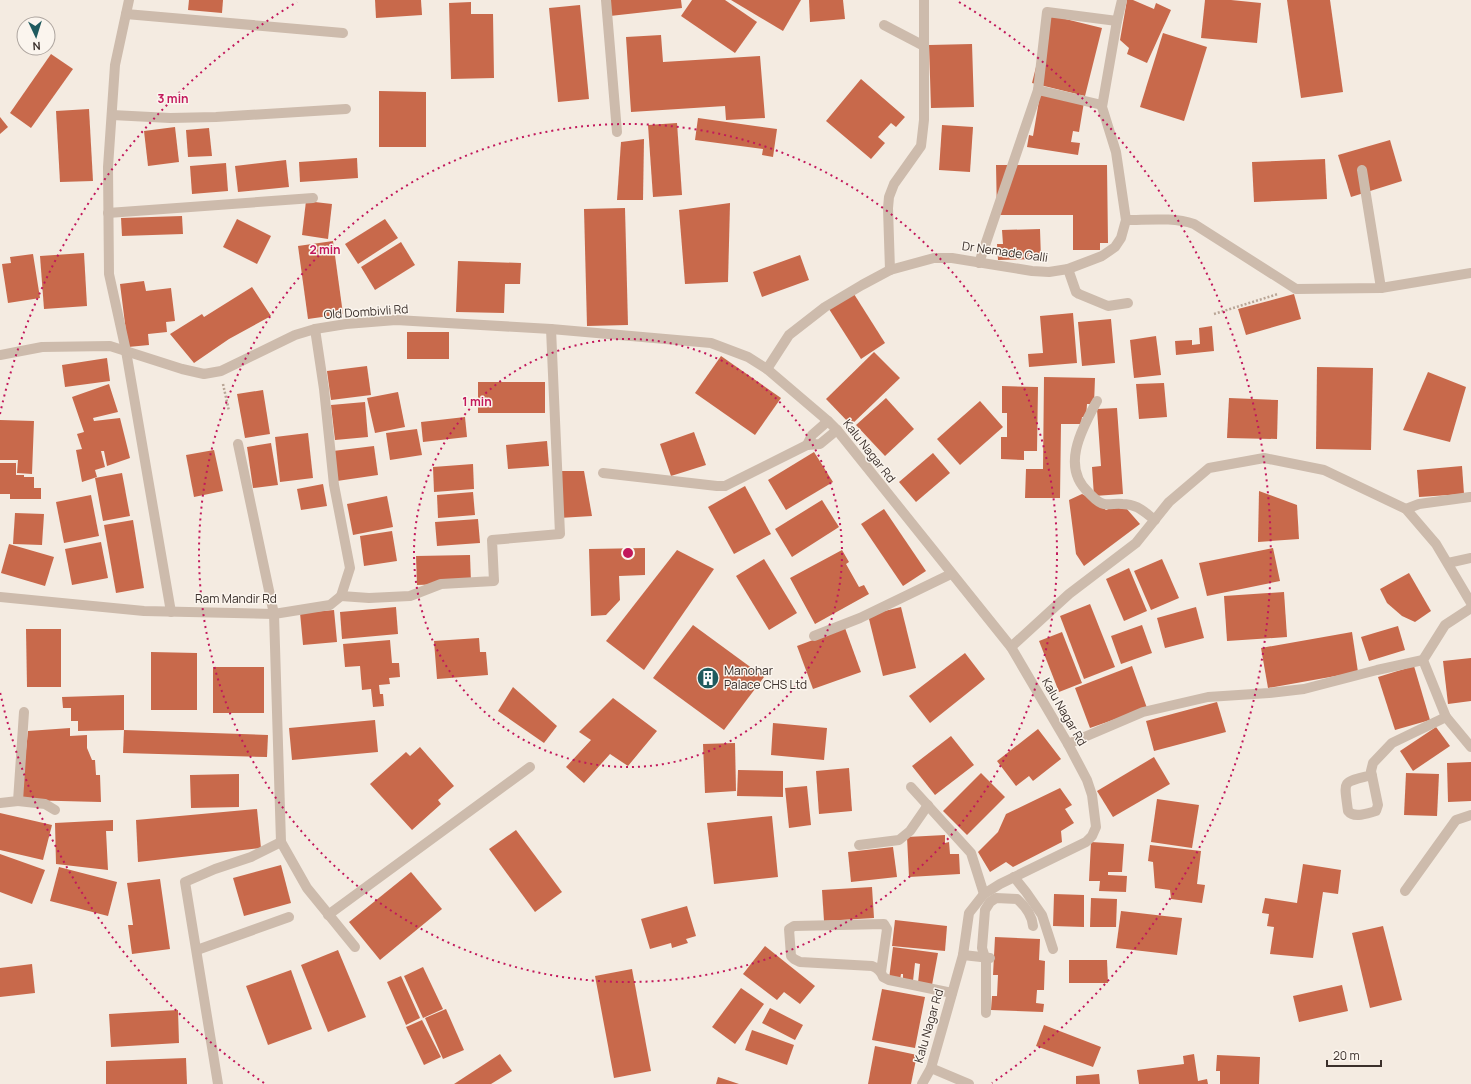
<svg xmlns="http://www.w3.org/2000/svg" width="1471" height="1084" viewBox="0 0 1471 1084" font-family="Manrope,sans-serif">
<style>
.building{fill:#c8694b}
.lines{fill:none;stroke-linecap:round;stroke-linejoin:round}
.path{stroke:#b9a596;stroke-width:2.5;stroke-dasharray:2 2;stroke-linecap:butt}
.minor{stroke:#cdbbac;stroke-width:10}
.ring{fill:none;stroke:#c2185b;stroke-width:2;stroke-dasharray:2 4}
.labels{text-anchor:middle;stroke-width:3;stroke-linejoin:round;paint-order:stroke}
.street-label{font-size:12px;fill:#3b302b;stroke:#fbf5ee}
.poi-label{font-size:12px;fill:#3b302b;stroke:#fbf5ee;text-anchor:start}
.centre{fill:#c2185b;stroke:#fbf5ee;stroke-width:2}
.ring-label{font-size:12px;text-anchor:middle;font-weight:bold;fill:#c2185b;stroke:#fbf5ee;stroke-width:3;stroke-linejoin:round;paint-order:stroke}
</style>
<rect width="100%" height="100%" fill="#f4ebe1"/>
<g class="building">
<path d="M 189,0 L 223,0 L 222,13 L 188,10 Z"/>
<path d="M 375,0 L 421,0 L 422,15 L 376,18 Z"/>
<path d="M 608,0 L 681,0 L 682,8 L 610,16 Z"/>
<path d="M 692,0 L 725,0 L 757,22 L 735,53 L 681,16 Z"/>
<path d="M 731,0 L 801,0 L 783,31 Z"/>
<path d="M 809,0 L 843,0 L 845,19 L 810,22 Z"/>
<path d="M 1127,0 L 1133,0 L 1154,9 L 1156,3 L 1171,10 L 1147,63 L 1127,54 L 1129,48 L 1120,40 Z"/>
<path d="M 1205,0 L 1231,0 L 1261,3 L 1257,43 L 1201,38 Z"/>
<path d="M 1287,0 L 1330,0 L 1343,92 L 1301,98 Z"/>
<path d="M 471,2 L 471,14 L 493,14 L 494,78 L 451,79 L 449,3 Z"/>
<path d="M 580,5 L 589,99 L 558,102 L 549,8 Z"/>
<path d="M 1049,15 L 1102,28 L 1085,96 L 1032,83 Z"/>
<path d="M 1163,33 L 1207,47 L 1184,121 L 1140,107 Z"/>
<path d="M 661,35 L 663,62 L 760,56 L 765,118 L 726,120 L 725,106 L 631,112 L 626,37 Z"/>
<path d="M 972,44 L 974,107 L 931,108 L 929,45 Z"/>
<path d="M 51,54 L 73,69 L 31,128 L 10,113 Z"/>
<path d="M 861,79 L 905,117 L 896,127 L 891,123 L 878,137 L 885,143 L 871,159 L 826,121 Z"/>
<path d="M 379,91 L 426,92 L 426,147 L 379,147 Z"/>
<path d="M 1040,95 L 1084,102 L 1079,132 L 1073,131 L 1071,142 L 1080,143 L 1078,155 L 1027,147 L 1029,135 L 1033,136 Z"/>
<path d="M 89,109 L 93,181 L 60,182 L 56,111 Z"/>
<path d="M 0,117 L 8,127 L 0,134 Z"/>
<path d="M 698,118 L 777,129 L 773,157 L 762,155 L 763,149 L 695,140 Z"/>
<path d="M 677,123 L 682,195 L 653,197 L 648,125 Z"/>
<path d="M 942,125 L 973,127 L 970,172 L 939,170 Z"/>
<path d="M 175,127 L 179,162 L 148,166 L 144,131 Z"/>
<path d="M 209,128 L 212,156 L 188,157 L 186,130 Z"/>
<path d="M 644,139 L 643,200 L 617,200 L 621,142 Z"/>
<path d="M 1390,140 L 1402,181 L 1351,197 L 1338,155 Z"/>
<path d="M 357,158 L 358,178 L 300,182 L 299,162 Z"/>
<path d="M 1325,159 L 1327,199 L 1254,202 L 1252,162 Z"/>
<path d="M 286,160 L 289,187 L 238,192 L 235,166 Z"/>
<path d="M 226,163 L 228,191 L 192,194 L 190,166 Z"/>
<path d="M 996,165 L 1107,165 L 1108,243 L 1100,243 L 1100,250 L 1073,250 L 1073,215 L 997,215 Z"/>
<path d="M 306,201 L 332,204 L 328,239 L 302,235 Z"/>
<path d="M 730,203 L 728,282 L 685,284 L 679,210 Z"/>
<path d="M 625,208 L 628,325 L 587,326 L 584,209 Z"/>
<path d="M 182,216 L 183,234 L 122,236 L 121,218 Z"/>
<path d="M 237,219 L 271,236 L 257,264 L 223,247 Z"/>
<path d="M 385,219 L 398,238 L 358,264 L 345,244 Z"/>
<path d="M 1040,229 L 1041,259 L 998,260 L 997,244 L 1003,244 L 1002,230 Z"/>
<path d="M 333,241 L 343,314 L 308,319 L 298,246 Z"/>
<path d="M 401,242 L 415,265 L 375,290 L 361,267 Z"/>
<path d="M 84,253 L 87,306 L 44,309 L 40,256 Z"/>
<path d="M 33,254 L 40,298 L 8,303 L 2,264 L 11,263 L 10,257 Z"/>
<path d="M 800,255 L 809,280 L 762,297 L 753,272 Z"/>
<path d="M 458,261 L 521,263 L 520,284 L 505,284 L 504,313 L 456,312 Z"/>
<path d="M 144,281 L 146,291 L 171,288 L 175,321 L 166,322 L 167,332 L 148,334 L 149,345 L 128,347 L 120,284 Z"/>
<path d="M 252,287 L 271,316 L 229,339 L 194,363 L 170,334 L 202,314 L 204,317 Z"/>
<path d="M 854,294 L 885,343 L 861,359 L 829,309 Z"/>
<path d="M 1294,294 L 1301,319 L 1246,335 L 1238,309 Z"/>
<path d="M 1073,313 L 1077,363 L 1029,367 L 1028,354 L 1043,353 L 1040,316 Z"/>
<path d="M 1111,319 L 1115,363 L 1082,366 L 1078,322 Z"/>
<path d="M 1212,326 L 1214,351 L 1176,355 L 1175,341 L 1192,340 L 1192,345 L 1200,344 L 1199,328 Z"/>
<rect x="407" y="332" width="42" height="27"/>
<path d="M 1156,336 L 1161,375 L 1134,378 L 1130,340 Z"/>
<path d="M 874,352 L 900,378 L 851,425 L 826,399 Z"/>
<path d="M 721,356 L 781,398 L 755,435 L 695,393 Z"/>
<path d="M 107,358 L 110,381 L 65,387 L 62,365 Z"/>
<path d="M 367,366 L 371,395 L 331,400 L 327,371 Z"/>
<path d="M 1317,367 L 1373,368 L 1371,450 L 1316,449 Z"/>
<path d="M 1428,372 L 1466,387 L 1450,442 L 1403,430 Z"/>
<path d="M 1044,377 L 1095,378 L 1094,404 L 1087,404 L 1086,417 L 1082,417 L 1081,424 L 1061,424 L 1060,498 L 1025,498 L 1026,469 L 1043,469 Z"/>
<rect x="478" y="382" width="67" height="31"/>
<path d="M 1164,383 L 1167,417 L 1139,419 L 1136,384 Z"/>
<path d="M 109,384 L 118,412 L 93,418 L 94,421 L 120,418 L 130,458 L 107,466 L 104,451 L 101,451 L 105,467 L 95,470 L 97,477 L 82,482 L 76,450 L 82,449 L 77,434 L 84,432 L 72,397 Z"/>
<path d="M 1002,386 L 1038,387 L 1037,451 L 1024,451 L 1024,460 L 1001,459 L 1001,437 L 1007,437 L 1007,413 L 1002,413 Z"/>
<path d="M 263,390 L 270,434 L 245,438 L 237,394 Z"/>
<path d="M 398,392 L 405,427 L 375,433 L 367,398 Z"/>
<path d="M 886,398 L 914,429 L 885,456 L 856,425 Z"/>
<path d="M 1229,398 L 1278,400 L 1277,439 L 1227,438 Z"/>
<path d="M 980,401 L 1003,427 L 960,465 L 937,439 Z"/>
<path d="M 365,402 L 368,437 L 335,440 L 331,405 Z"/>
<path d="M 1117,408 L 1123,494 L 1094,496 L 1092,467 L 1101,466 L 1097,409 Z"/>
<path d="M 465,417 L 467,437 L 423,442 L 421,422 Z"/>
<path d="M 0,420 L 34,421 L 32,474 L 17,473 L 18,460 L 0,460 Z"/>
<path d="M 417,429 L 422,455 L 390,460 L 386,433 Z"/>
<path d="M 694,432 L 706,465 L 671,476 L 660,444 Z"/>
<path d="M 308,433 L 313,478 L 280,482 L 275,437 Z"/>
<path d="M 547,441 L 549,466 L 508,469 L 506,445 Z"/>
<path d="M 271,443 L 278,485 L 253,488 L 247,447 Z"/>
<path d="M 374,446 L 378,475 L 337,481 L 333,451 Z"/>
<path d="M 214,450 L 223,491 L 194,497 L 186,455 Z"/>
<path d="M 814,452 L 833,482 L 786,510 L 768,480 Z"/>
<path d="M 933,453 L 950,473 L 916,502 L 899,482 Z"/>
<path d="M 0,463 L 16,463 L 16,475 L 24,475 L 24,477 L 34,477 L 34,488 L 41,488 L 41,499 L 10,499 L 10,494 L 0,494 Z"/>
<path d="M 473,464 L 474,489 L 434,492 L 433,467 Z"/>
<path d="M 1462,466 L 1464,494 L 1419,497 L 1417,470 Z"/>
<path d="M 558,471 L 584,471 L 592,516 L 559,518 Z"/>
<path d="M 122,473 L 130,516 L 103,521 L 95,478 Z"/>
<path d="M 323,484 L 327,506 L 301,510 L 297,489 Z"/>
<path d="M 745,486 L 771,534 L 734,554 L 708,507 Z"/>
<path d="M 1259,491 L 1297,505 L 1299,539 L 1258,542 Z"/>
<path d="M 473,492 L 475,515 L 438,518 L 437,495 Z"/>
<path d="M 1082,494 L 1092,499 L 1106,510 L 1114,507 L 1126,508 L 1140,524 L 1084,566 L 1076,554 L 1069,500 Z"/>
<path d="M 91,495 L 99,536 L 64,543 L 56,502 Z"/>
<path d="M 387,496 L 393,527 L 353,535 L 347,504 Z"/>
<path d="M 822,500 L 839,527 L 792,557 L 775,529 Z"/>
<path d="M 884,509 L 926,571 L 903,586 L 861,524 Z"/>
<path d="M 15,513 L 44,514 L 42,545 L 13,544 Z"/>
<path d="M 478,519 L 480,543 L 437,546 L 435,522 Z"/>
<path d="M 133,520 L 144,588 L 116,593 L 104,525 Z"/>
<path d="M 392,531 L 397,561 L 364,566 L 360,536 Z"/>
<path d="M 101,542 L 108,578 L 72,585 L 65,549 Z"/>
<path d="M 9,544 L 54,557 L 45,586 L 1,573 Z"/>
<path d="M 645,548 L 645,575 L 619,576 L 620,600 L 606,615 L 591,616 L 589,549 Z"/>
<path d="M 1273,548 L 1280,581 L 1207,596 L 1199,563 Z"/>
<path d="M 677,550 L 714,569 L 644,670 L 606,641 Z"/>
<path d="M 842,550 L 849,562 L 846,564 L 859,587 L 864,585 L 869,594 L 815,624 L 790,578 Z"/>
<path d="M 470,555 L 471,583 L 417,585 L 416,556 Z"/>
<path d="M 764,559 L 797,613 L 769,630 L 736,576 Z"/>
<path d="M 1162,559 L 1179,598 L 1151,610 L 1134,571 Z"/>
<path d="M 1129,568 L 1147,611 L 1124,621 L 1106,579 Z"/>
<path d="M 1409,573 L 1431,611 L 1415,622 L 1402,616 L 1387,603 L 1380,589 Z"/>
<path d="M 1284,592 L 1287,637 L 1227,641 L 1224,596 Z"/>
<path d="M 1090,604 L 1115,667 L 1084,679 L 1060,616 Z"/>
<path d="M 396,607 L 398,634 L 342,639 L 340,612 Z"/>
<path d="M 901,607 L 916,668 L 883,676 L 868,615 Z"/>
<path d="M 1196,607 L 1204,638 L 1165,648 L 1157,618 Z"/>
<path d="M 334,610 L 337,642 L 303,645 L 300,613 Z"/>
<path d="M 693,625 L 764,677 L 724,730 L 653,678 Z"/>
<path d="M 1142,625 L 1152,653 L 1121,664 L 1111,636 Z"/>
<path d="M 1398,626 L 1405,650 L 1369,661 L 1361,637 Z"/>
<path d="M 845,628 L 861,672 L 813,689 L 797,646 Z"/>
<path d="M 26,629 L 61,629 L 61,687 L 27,687 Z"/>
<path d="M 1062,632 L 1082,683 L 1059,692 L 1039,641 Z"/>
<path d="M 1352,632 L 1358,672 L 1268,688 L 1261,648 Z"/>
<path d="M 479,638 L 480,652 L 486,652 L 488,675 L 437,679 L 434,641 Z"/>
<path d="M 390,640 L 392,663 L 399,663 L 400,677 L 389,678 L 390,684 L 379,685 L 380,694 L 383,694 L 384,706 L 373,707 L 371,689 L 362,690 L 360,666 L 345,667 L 343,644 Z"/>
<path d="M 151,652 L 197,653 L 197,710 L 151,710 Z"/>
<path d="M 965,653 L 985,679 L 930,723 L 909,696 Z"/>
<path d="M 1471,658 L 1471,701 L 1448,704 L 1443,661 Z"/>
<path d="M 1132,666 L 1147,708 L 1090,728 L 1075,688 Z"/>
<path d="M 1414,666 L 1430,720 L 1395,730 L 1378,677 Z"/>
<rect x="213" y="667" width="51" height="46"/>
<path d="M 513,687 L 557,726 L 544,743 L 498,711 Z"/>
<path d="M 124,695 L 124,730 L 78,731 L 78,721 L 71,721 L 71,708 L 63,708 L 62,697 Z"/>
<path d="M 613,698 L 657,731 L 628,766 L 610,754 L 584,783 L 566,767 L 591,740 L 579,732 Z"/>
<path d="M 1217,702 L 1226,732 L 1154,751 L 1146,721 Z"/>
<path d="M 375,720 L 378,752 L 292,760 L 289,728 Z"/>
<path d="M 773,723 L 827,728 L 824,760 L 771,755 Z"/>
<path d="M 1436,727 L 1450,746 L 1413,771 L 1400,751 Z"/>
<path d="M 70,728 L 70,736 L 87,735 L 87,748 L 92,760 L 95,760 L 96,775 L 100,775 L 101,802 L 21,800 L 28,731 Z"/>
<path d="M 1038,729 L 1061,759 L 1033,781 L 1029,776 L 1016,786 L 997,761 Z"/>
<path d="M 124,730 L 268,735 L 267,757 L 123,753 Z"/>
<path d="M 951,736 L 974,765 L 935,795 L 912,766 Z"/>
<path d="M 735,743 L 736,791 L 705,793 L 703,744 Z"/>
<path d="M 420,747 L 454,786 L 438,800 L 441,804 L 412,830 L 370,784 L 406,752 L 410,756 Z"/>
<path d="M 1154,757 L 1170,784 L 1113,817 L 1097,791 Z"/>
<path d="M 1471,762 L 1471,801 L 1448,802 L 1447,763 Z"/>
<path d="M 849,768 L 852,811 L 819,814 L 816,771 Z"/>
<path d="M 738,770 L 783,771 L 783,797 L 737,796 Z"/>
<path d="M 981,773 L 1005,797 L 967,835 L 943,811 Z"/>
<path d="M 1406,773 L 1439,774 L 1437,816 L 1404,815 Z"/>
<path d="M 239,774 L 239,807 L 191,808 L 190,775 Z"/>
<path d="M 807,786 L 811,825 L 789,828 L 785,788 Z"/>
<path d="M 1060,788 L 1072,805 L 1065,809 L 1074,823 L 1061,831 L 1062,842 L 1013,867 L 1006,862 L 990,872 L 978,852 L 998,832 L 1006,814 Z"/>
<path d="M 1157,799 L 1199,805 L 1192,848 L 1151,842 Z"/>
<path d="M 257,809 L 261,848 L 138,862 L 136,820 Z"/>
<path d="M 0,813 L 52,825 L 43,860 L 0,850 Z"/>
<path d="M 772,816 L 778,877 L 714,884 L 707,823 Z"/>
<path d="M 113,820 L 113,831 L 106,831 L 108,870 L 56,864 L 55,823 Z"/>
<path d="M 516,830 L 562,892 L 535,912 L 489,849 Z"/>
<path d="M 945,835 L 945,843 L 949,842 L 950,854 L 959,854 L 960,874 L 909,877 L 907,837 Z"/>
<path d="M 1091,842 L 1124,844 L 1122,872 L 1108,872 L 1108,875 L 1127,876 L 1126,892 L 1099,891 L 1100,881 L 1089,881 Z"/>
<path d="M 1150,845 L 1201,851 L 1197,884 L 1205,885 L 1202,903 L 1171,899 L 1170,890 L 1155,888 L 1153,862 L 1148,861 Z"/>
<path d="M 893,847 L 897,877 L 851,882 L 848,852 Z"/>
<path d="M 0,854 L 45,870 L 32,904 L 0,892 Z"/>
<path d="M 1303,864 L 1341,870 L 1338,894 L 1323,892 L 1313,958 L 1270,954 L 1274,927 L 1267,926 L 1269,914 L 1262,913 L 1265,898 L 1297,903 Z"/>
<path d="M 281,865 L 291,903 L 244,916 L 233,878 Z"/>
<path d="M 59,867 L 117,882 L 108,916 L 50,901 Z"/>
<path d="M 411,872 L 442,909 L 380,960 L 349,922 Z"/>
<path d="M 160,879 L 170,949 L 132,954 L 128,925 L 133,925 L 127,883 Z"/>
<path d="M 872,887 L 874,918 L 824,921 L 822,890 Z"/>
<path d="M 1054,894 L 1084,895 L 1084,927 L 1053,926 Z"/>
<path d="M 1091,898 L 1117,899 L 1116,927 L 1090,927 Z"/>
<path d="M 687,906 L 696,936 L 686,939 L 688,943 L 672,948 L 671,943 L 650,949 L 641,919 Z"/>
<path d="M 1121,911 L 1182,918 L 1177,955 L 1116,948 Z"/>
<path d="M 895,920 L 947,926 L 945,951 L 892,946 Z"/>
<path d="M 1383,926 L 1402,1000 L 1370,1008 L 1352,933 Z"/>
<path d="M 995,937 L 1040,939 L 1039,960 L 1045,961 L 1044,990 L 1037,990 L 1036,1003 L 1044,1004 L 1043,1012 L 991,1010 L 992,996 L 997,996 L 998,975 L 993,975 Z"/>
<path d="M 765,946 L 815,986 L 800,1004 L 784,992 L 777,1000 L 743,974 Z"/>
<path d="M 893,947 L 938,953 L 932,985 L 918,983 L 920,964 L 915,963 L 913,981 L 903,979 L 903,974 L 901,974 L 900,980 L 889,979 Z"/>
<path d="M 338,950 L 366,1017 L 328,1032 L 301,965 Z"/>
<path d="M 1069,960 L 1107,960 L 1108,983 L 1069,983 Z"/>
<path d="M 32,964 L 35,993 L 0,997 L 0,968 Z"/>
<path d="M 423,967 L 443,1009 L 423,1018 L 404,976 Z"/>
<path d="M 632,969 L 651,1071 L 614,1078 L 595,976 Z"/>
<path d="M 291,970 L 312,1029 L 268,1045 L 246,986 Z"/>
<path d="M 401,976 L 420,1018 L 406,1025 L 387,982 Z"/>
<path d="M 1342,985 L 1348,1011 L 1299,1022 L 1293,996 Z"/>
<path d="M 741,988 L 764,1004 L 735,1044 L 712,1027 Z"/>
<path d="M 882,989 L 925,997 L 915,1048 L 872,1040 Z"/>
<path d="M 770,1008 L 803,1025 L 795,1040 L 762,1023 Z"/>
<path d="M 446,1009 L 464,1050 L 443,1059 L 425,1018 Z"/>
<path d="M 178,1010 L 179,1043 L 111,1047 L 109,1014 Z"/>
<path d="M 422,1020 L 441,1057 L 424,1065 L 406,1027 Z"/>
<path d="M 1044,1025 L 1101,1047 L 1093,1067 L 1036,1046 Z"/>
<path d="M 752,1030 L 794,1045 L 787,1065 L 745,1050 Z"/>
<path d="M 875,1046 L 917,1055 L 911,1084 L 868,1084 Z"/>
<path d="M 500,1054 L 512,1071 L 491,1084 L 454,1084 Z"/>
<path d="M 1194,1054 L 1198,1081 L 1207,1079 L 1208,1084 L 1139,1084 L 1137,1070 L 1184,1064 L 1183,1056 Z"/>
<path d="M 1217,1055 L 1260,1057 L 1259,1084 L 1220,1084 L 1220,1071 L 1216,1071 Z"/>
<path d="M 186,1058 L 187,1084 L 106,1084 L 106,1061 Z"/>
<path d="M 1099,1074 L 1100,1084 L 1076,1084 L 1076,1076 Z"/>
<path d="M 718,1077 L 739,1084 L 716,1084 Z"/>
</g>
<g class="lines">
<g class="path">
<path d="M 1214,314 L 1278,294"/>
<path d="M 223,384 L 229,411"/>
</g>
<g class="minor">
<path d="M 129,0 L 115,65 L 108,167 L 109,274 L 126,351 L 171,612"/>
<path d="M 606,0 L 617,132"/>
<path d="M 126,14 L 343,33"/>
<path d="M 884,25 L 924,46"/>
<path d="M 1038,90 L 1102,105"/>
<path d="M 112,115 L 170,118 L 216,117 L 346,109"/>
<path d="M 1362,170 L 1381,288"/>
<path d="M 108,213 L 313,198"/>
<path d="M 1126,220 C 1148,220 1173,217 1194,224 L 1296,289 L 1381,288 L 1471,273"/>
<path d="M 979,263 L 1038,90 L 1047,12 L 1117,21"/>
<path d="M 1068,269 L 1076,292 L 1079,294 L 1108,306 L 1128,303"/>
<path d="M 890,270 L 888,208 L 889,197 L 894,184 L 921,146 L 924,120 L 924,0"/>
<path d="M 0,355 L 42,347 L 110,346 L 182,369 L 204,374 L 221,371 L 295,335 L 315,329 L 346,324 L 396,320 L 551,329 L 711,343 L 748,357 L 767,369 L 828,421 L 837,430 L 1011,647 L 1068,744 L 1087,780 L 1092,795 L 1096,827 L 1092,836 L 1086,842 L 1000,884 L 984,894 L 969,913 L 963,955 L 931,1068 L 922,1084"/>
<path d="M 767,369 L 789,335 L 825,307 L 862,285 L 890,270 L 934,258 L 952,258 L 1032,271 L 1049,272 L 1068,269 L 1102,256 L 1115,247 L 1121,238 L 1126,220 L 1116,152 L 1102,107 L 1117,21 L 1122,0"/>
<path d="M 1097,401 C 1082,429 1060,467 1089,493 C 1093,497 1098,503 1104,504 C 1110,505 1117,503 1122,504 C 1137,504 1143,511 1155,520"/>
<path d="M 828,421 L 812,435 L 807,445 L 820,444 L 837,430"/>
<path d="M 603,473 L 717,486 L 725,486 L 807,445"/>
<path d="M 1406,509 L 1419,504 L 1470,497"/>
<path d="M 1448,563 L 1471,558"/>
<path d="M 341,596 L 369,598 L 410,596 L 441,584 L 494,581 L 492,540 L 560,534 L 551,329"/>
<path d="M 0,597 L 144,611 L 274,614 L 330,605 L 341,596 L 350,568 L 334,485 L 324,389 L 315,329"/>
<path d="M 1471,608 L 1445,625 L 1423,660 L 1446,717 L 1471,747"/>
<path d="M 814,636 L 860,618 L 951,574"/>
<path d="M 1011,647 L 1069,594 L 1136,543 L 1169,502 L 1209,468 L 1264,458 L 1324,470 L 1406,509 L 1436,544 L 1471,603"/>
<path d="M 1068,744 L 1143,712 L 1208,697 L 1269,693 L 1304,689 L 1377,670 L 1423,660"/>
<path d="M 1372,775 C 1341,783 1344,779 1348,811 C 1354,819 1368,813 1376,811 L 1378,805 L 1371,771 L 1373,763 L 1392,743 L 1446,717"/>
<path d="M 911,787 L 971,853 L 984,894"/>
<path d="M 18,801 L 45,804 L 55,810"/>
<path d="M 0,803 L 18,801 L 24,712"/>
<path d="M 281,842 L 307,888 L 355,947"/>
<path d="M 859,845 L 899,840 L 910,831 L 928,805"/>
<path d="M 1014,877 L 1026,892 L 1042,915 L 1053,949"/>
<path d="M 1405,891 L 1456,820 L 1471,815"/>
<path d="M 328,915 L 530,767"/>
<path d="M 197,950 L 289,917"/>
<path d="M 963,955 L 990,958"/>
<path d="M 881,972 L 887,929 L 884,924 L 794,926 L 789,929 L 791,956 L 794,959 L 800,962 L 872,966 C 878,968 881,971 883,977 L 889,980 L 952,993"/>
<path d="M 986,1013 L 986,961 L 982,948 L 985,910 L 990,902 L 996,898 L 1017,899 C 1025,906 1032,915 1033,926"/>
<path d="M 931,1068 L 969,1084"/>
<path d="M 218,1084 L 185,882 L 215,869 L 251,857 L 281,842 L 274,614 L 238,444"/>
</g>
</g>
<g class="ring">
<circle cx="628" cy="553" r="214"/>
<circle cx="628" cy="553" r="429"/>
<path d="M264 1083A643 643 0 0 1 0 692M0 414A643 643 0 0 1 297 2M959 2A643 643 0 0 1 992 1083"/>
</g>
<defs>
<g id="building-disc" transform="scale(1.15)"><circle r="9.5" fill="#1f5a5e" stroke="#fbf5ee"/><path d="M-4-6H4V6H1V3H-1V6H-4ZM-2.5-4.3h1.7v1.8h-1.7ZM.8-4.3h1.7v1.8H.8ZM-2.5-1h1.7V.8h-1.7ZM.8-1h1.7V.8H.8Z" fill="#fff"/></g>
</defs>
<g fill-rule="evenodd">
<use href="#building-disc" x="708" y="678"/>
</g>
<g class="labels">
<g class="street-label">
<text transform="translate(1005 252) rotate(8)" y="4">Dr Nemade Galli</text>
<text transform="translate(366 312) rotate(-4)" y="4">Old Dombivli Rd</text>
<text transform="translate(869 451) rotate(52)" y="4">Kalu Nagar Rd</text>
<text x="236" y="603">Ram Mandir Rd</text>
<text transform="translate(1064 712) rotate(60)" y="4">Kalu Nagar Rd</text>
<text transform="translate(929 1026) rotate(-74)" y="4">Kalu Nagar Rd</text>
</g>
<g class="poi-label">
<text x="724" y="675">Manohar<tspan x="724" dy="14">Palace CHS Ltd</tspan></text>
</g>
</g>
<circle cx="628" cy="553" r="6" class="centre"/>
<g class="ring-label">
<text x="173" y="103">3 min</text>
<text x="325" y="254">2 min</text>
<text x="477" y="406">1 min</text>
</g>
<g transform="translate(36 36) rotate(176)"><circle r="19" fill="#fbf5ee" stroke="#aea6a0"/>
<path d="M0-3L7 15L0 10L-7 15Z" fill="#1f5a5e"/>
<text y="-6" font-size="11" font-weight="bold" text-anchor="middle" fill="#3b302b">N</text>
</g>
<path d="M1327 1060v6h54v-6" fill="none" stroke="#3b302b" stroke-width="2"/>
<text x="1333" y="1060" font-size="12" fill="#3b302b" stroke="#fbf5ee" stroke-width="3" paint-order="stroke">20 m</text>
</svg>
